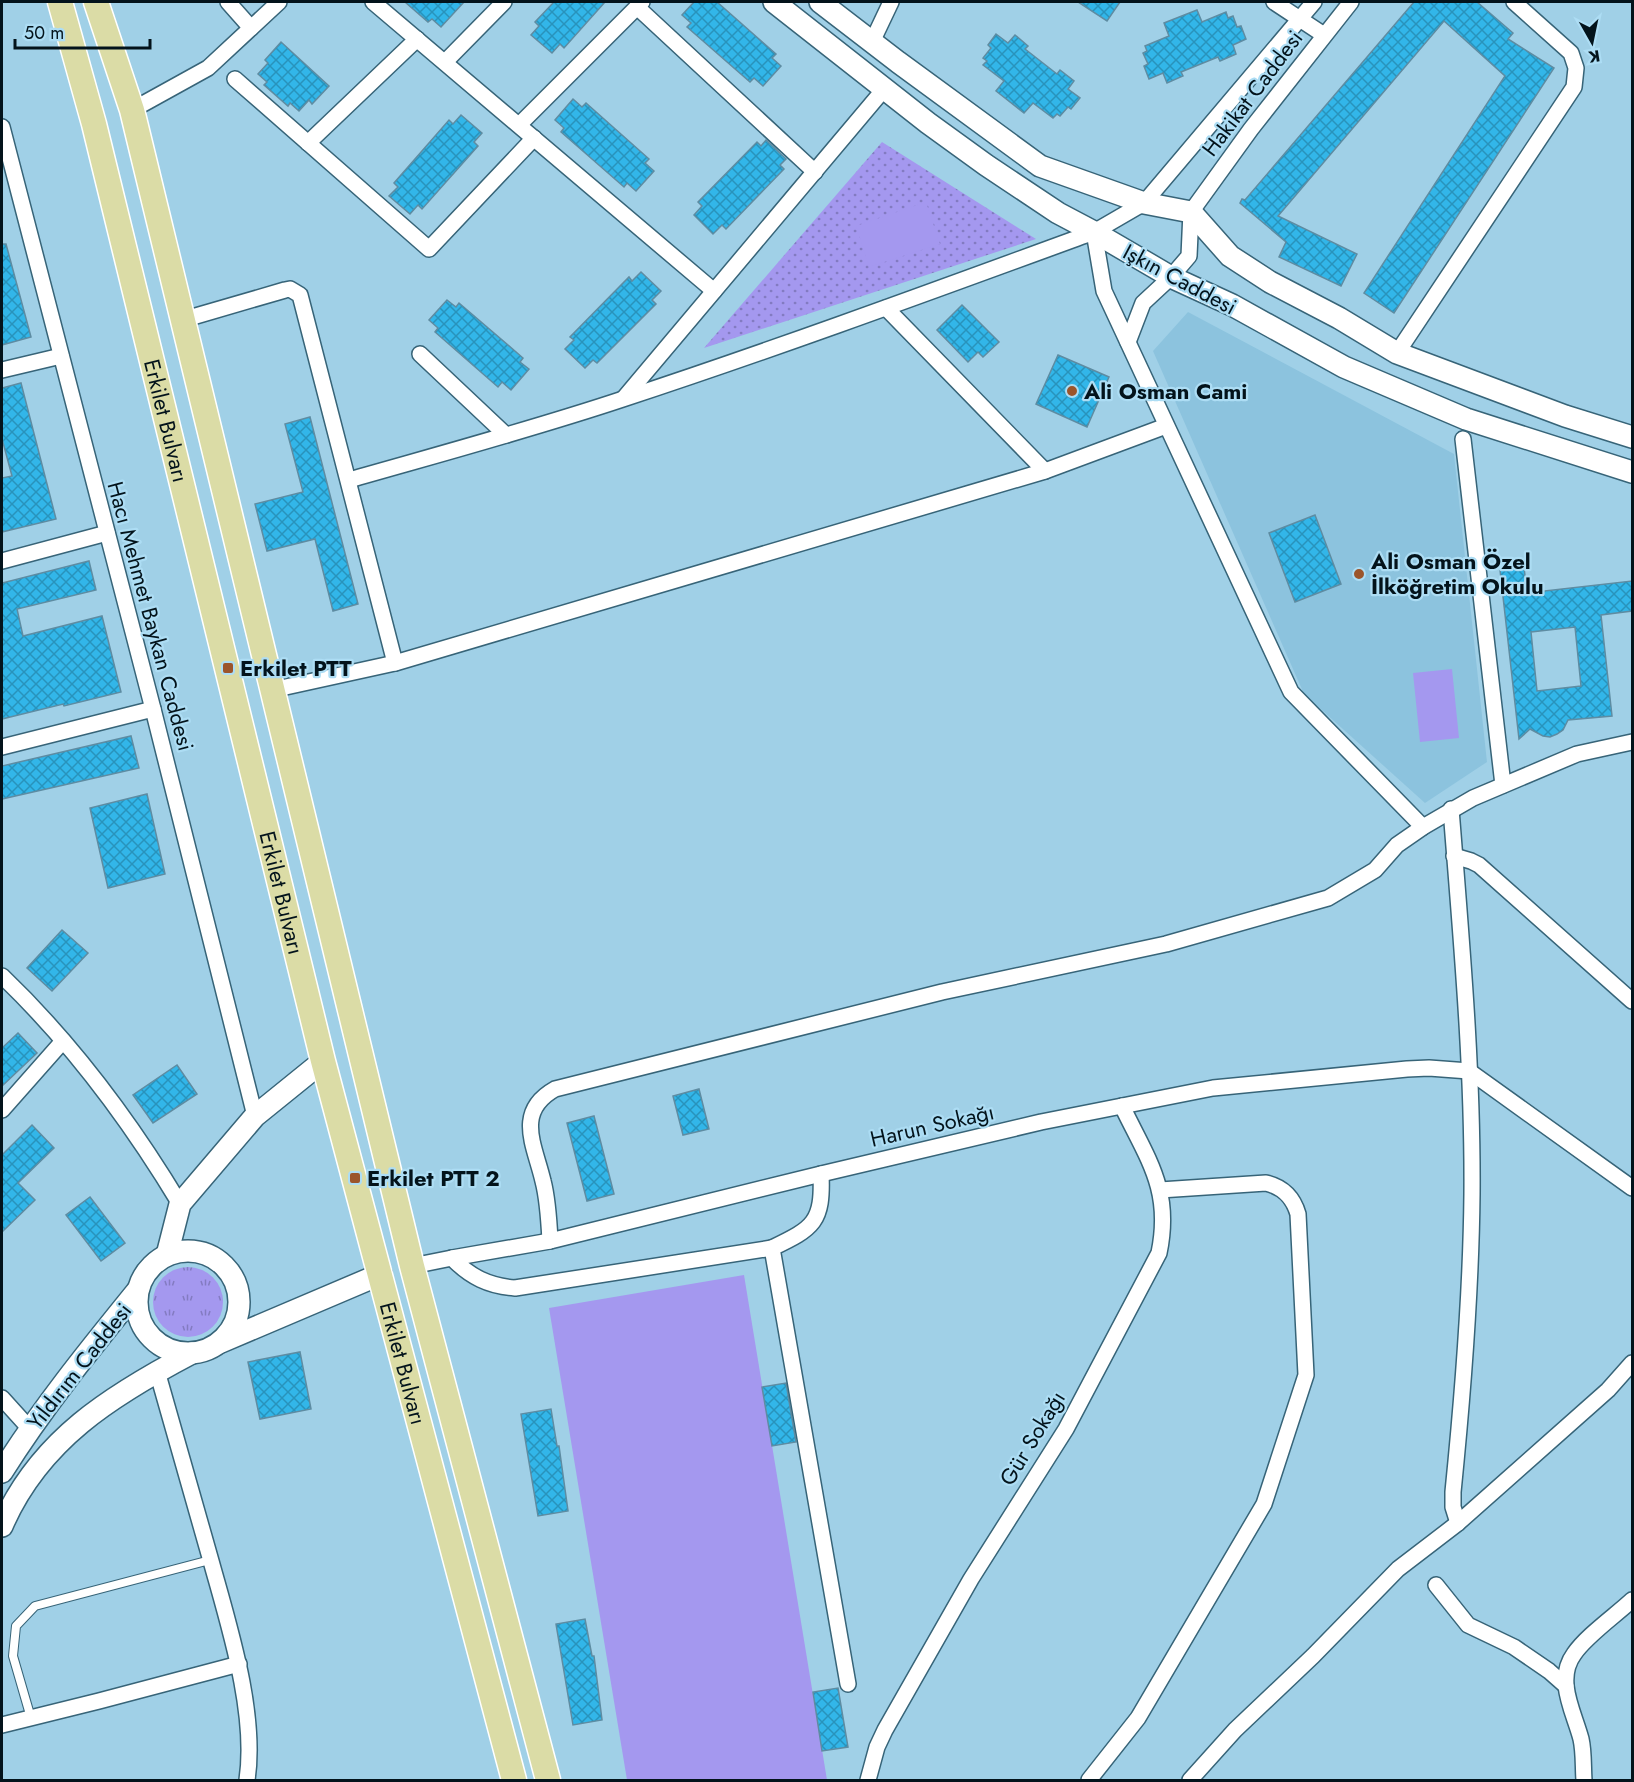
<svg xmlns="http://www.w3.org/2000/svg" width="1634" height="1782" viewBox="0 0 1634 1782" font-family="Jost,sans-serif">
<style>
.built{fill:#8cc3de}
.grass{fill:url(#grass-tufts)}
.park{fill:url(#park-dots)}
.pitch{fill:#a498ef}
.building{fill:url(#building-cross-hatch);stroke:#5e8ca2;stroke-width:1.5;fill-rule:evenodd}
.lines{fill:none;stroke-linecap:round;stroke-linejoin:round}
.lane-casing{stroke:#376478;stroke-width:10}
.street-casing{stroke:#376478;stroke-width:18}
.secondary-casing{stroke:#376478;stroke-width:24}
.primary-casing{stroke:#fff;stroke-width:27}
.lane{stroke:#fff;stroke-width:8}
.street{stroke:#fff;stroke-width:15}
.secondary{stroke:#fff;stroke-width:21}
.primary{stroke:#dbdca6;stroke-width:24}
.poi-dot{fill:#9b552b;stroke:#adddf4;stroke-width:2}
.labels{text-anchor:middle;stroke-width:4.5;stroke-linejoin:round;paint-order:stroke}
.street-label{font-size:22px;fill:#03131b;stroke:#adddf4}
.poi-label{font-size:22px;font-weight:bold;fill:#03131b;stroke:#adddf4;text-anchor:start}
</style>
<defs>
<pattern id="grass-tufts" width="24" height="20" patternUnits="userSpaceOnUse" patternTransform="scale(1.5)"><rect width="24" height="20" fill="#a498ef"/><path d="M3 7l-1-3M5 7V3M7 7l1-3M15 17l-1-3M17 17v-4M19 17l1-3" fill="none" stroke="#837bc1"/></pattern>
<pattern id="park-dots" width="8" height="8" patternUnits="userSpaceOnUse" patternTransform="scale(1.5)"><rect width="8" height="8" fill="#a498ef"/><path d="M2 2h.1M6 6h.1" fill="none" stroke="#837bc1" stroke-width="1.8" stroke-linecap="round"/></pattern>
<pattern id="building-cross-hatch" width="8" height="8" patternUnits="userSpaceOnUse" patternTransform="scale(1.5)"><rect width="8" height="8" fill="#32b6e9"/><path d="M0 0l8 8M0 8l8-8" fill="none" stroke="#2893bc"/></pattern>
</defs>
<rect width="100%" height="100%" fill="#a0d0e7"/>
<path class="built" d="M 1188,312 L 1454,454 L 1487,762 L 1425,803 L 1304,694 L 1153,351 Z"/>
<circle class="grass" cx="188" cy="1302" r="35"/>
<path class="park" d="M 882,142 L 1036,239 L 704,348 Z"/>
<g class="pitch">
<path d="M 926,202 L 940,244 L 869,267 L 856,226 Z"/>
<path d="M 1452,669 L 1459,738 L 1420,742 L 1413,673 Z"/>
<path d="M 744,1275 L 827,1780 L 627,1780 L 549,1308 Z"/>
</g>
<g class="building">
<path d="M 405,2 L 464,2 L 441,27 L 432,19 L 428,22 Z"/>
<path d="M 554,2 L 605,2 L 564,48 L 560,44 L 552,53 L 531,35 L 539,26 L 535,22 Z"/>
<path d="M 694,2 L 717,2 L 776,54 L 772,58 L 781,66 L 763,86 L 754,78 L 750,82 L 687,27 L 691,23 L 682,15 Z"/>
<path d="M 1078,2 L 1120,2 L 1107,21 Z"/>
<path d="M 1414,2 L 1477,2 L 1513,33 L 1508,39 L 1554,68 L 1394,313 L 1364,293 L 1505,76 L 1444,21 L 1278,216 L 1357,254 L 1341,286 L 1279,257 L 1286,242 L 1240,203 L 1242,199 L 1245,200 Z"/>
<path d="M 1197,10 L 1202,22 L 1226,12 L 1228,18 L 1233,16 L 1237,27 L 1241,26 L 1246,39 L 1233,45 L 1236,54 L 1220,61 L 1218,57 L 1208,61 L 1181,72 L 1183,76 L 1167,83 L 1163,73 L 1149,79 L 1144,66 L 1148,64 L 1143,53 L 1147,51 L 1145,46 L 1169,36 L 1164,23 Z"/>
<path d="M 996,34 L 1008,43 L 1015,35 L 1028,46 L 1025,49 L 1057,74 L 1060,70 L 1074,81 L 1068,89 L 1080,98 L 1071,109 L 1068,107 L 1060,116 L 1057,114 L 1053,118 L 1033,103 L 1024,113 L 996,91 L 1004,81 L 983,65 L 987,61 L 983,58 L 991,48 L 988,45 Z"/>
<path d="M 281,42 L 329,86 L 312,104 L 309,100 L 299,111 L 290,103 L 288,106 L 264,85 L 267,82 L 258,74 L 268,63 L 265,60 Z"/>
<path d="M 573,99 L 582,107 L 586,103 L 649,159 L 645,163 L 654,171 L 636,191 L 627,183 L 624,187 L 561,132 L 564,128 L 555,120 Z"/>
<path d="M 461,115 L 482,133 L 474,142 L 478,146 L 422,209 L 418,205 L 410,214 L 389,196 L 398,187 L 394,183 L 449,120 L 453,124 Z"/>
<path d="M 766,140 L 786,159 L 780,165 L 784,169 L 726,229 L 722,225 L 713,234 L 694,215 L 702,206 L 698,202 L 757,142 L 761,146 Z"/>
<path d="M 2,244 L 6,244 L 31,337 L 2,345 Z"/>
<path d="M 641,272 L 661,291 L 652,300 L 656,304 L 597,363 L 593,360 L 585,368 L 565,349 L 574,340 L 570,337 L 629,277 L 632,281 Z"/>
<path d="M 447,300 L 456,307 L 459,303 L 523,358 L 520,362 L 529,369 L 511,390 L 502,382 L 498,387 L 435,332 L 438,328 L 429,320 Z"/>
<path d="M 962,305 L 999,342 L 983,357 L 978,352 L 968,362 L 937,330 Z"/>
<path d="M 1058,355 L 1109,377 L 1087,427 L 1036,404 Z"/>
<path d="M 21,383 L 56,519 L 2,532 L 2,478 L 12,476 L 2,439 L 2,388 Z"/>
<path d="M 310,417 L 358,604 L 333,611 L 315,539 L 267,551 L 255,504 L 303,492 L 285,424 Z"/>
<path d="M 1315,515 L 1341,584 L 1295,602 L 1269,533 Z"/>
<path d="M 89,561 L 96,590 L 17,609 L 23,636 L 102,616 L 121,692 L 64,706 L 63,704 L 2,719 L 2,583 Z"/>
<path d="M 1524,567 L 1527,593 L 1632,581 L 1632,611 L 1601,615 L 1612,716 L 1568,720 L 1563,730 L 1557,734 L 1550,737 L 1543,736 L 1530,729 L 1519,739 L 1500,570 ZM 1575,627 L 1581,686 L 1537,691 L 1531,632 Z"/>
<path d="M 131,736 L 139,768 L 2,799 L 2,766 Z"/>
<path d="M 147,794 L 165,874 L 108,888 L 90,808 Z"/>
<path d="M 62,930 L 88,953 L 52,991 L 27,968 Z"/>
<path d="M 18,1033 L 37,1053 L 2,1086 L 2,1048 Z"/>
<path d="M 177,1065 L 197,1094 L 153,1123 L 133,1095 Z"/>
<path d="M 699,1089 L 709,1129 L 683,1135 L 673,1096 Z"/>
<path d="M 594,1116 L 614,1194 L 587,1201 L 567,1123 Z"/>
<path d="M 32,1125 L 54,1148 L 18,1183 L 35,1200 L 2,1232 L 2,1155 Z"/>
<path d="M 90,1197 L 125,1243 L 101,1261 L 66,1215 Z"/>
<path d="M 300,1352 L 311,1409 L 260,1419 L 248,1362 Z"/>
<path d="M 786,1383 L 796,1442 L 772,1446 L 762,1387 Z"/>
<path d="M 551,1409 L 557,1446 L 559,1446 L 568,1511 L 538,1516 L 521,1414 Z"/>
<path d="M 585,1619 L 592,1656 L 594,1656 L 602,1720 L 573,1725 L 556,1624 Z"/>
<path d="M 838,1688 L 848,1747 L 822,1751 L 813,1692 Z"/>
</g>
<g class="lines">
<g class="lane-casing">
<path id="lane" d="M 31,1718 L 13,1656 L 16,1626 L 35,1606 L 210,1560"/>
</g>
<g class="street-casing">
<g id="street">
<path d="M 228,2 L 251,28"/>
<path d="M 373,2 L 714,291"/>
<path d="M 1274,2 L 1324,35"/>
<path d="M 1314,2 L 1144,203 L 1094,232 L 1104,291 L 1291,692 L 1423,827"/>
<path d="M 637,7 L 815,172"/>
<path d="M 872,42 L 891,2"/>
<path d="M 445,62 L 504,2"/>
<path d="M 235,79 L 429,249 L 534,138"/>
<path d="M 132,110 L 208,68 L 279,2"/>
<path d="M 519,125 L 642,2"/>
<path d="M 2,127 L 153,709 L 255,1116"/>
<path d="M 308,143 L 417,39"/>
<path d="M 886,308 L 1045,471"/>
<path d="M 182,320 L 285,290 L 290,289 L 300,295 L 395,663"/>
<path d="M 1128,342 L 1143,303 L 1171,277 L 1189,256 L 1191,212 L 1251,129 L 1351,2"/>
<path d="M 1397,353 L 1574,87 L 1576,68 L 1571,53 L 1514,2"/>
<path d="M 420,354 L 506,435"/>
<path d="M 2,370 L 61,356"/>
<path d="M 624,398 L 885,88"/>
<path d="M 1463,439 L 1503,785"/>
<path d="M 349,480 C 440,454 533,429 623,399 C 781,347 938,289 1094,232"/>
<path d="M 2,561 L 107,533"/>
<path d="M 272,690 L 395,663 L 1045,471 L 1166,426"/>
<path d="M 2,747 L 153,709"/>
<path d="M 1451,809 C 1461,937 1473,1065 1472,1194 C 1471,1294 1463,1393 1453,1492 L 1453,1507 L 1458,1523"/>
<path d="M 1454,856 L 1471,861 L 1479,865 L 1632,1001"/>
<path d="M 2,976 C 72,1043 130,1121 180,1204"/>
<path d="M 2,1110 L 63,1041"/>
<path d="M 821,1174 C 823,1222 814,1228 772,1248 L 848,1684"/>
<path d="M 550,1241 C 549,1221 548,1200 543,1181 C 535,1146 514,1112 555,1089 L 942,992 L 1166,944 L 1328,898 L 1375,870 L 1397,845 L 1423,827 L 1473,798 L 1577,754 L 1632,742"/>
<path d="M 452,1258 C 470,1277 489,1286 515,1288 L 772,1248"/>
<path d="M 412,1266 L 452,1258 L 550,1241 L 821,1174 L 1041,1122 L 1213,1088 L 1407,1069 L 1429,1068 L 1469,1071 L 1632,1188"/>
<path d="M 157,1371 C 175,1434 193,1498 211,1561 C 229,1626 257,1713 247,1780"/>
<path d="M 2,1398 L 30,1429"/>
<path d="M 1436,1585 L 1468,1625 L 1514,1647 L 1549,1671 L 1566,1686"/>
<path d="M 2,1725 L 99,1701 L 239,1664"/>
<path d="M 868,1780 L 877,1747 L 885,1730 L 971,1579 L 1066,1429 L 1159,1253 C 1172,1190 1148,1160 1122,1106"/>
<path d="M 1089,1780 L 1138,1718 L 1264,1504 L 1306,1375 L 1298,1214 C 1293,1197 1283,1187 1266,1183 L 1160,1190"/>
<path d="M 1190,1780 L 1235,1730 L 1313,1656 L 1398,1569 L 1458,1523 L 1608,1390 L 1632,1363"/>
<path d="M 1584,1780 C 1583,1767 1584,1752 1581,1739 C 1574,1712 1555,1680 1574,1654 C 1586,1636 1616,1615 1632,1600"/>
</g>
</g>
<g class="secondary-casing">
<g id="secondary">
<path d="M 774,2 L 928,123 L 986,165 L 1058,213 L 1094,232 L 1171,277 L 1232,305 L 1344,367 L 1466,419 L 1632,472"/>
<path d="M 820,2 L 898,62 L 1040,166 L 1144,203 L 1191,212 L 1230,256 L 1270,282 L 1339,318 L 1397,353 L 1565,416 L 1632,437"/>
<circle cx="188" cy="1302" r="51"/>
<path d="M 167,1255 L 180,1204 L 255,1116 L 323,1061"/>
<path d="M 221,1342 L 381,1274"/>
<path d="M 2,1472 C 42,1408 90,1349 137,1291"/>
<path d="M 2,1526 C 39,1440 112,1395 192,1353"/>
</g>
</g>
<g class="primary-casing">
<g id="primary">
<path id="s1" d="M 60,2 L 94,124 L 323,1061 L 514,1780"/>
<path d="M 96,2 L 132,110 L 412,1266 L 548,1780"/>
</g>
</g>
<use href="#lane" class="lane"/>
<use href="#street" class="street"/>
<use href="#secondary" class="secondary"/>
<use href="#primary" class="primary"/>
</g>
<g class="poi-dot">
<circle cx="1072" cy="391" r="6"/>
<circle cx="1359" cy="574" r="6"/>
<rect x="222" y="662" width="12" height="12" rx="3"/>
<rect x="349" y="1172" width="12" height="12" rx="3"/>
</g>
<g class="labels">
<g class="street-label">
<text transform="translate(1252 93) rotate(-53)" y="8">Hakikat Caddesi</text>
<text transform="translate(1180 279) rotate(28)" y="8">Işkın Caddesi</text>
<text dy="8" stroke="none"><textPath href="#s1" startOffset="432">Erkilet Bulvarı</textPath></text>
<text transform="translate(151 616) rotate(75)" y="8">Hacı Mehmet Baykan Caddesi</text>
<text dy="8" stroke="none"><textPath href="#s1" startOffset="918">Erkilet Bulvarı</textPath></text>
<text transform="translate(932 1125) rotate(-13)" y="8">Harun Sokağı</text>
<text dy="8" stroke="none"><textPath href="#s1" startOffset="1404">Erkilet Bulvarı</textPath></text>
<text transform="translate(79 1366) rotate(-52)" y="8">Yıldırım Caddesi</text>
<text transform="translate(1032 1438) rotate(-59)" y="8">Gür Sokağı</text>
</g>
<g class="poi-label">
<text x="1084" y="399">Ali Osman Cami</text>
<text x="1371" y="569">Ali Osman Özel<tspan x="1371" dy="25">İlköğretim Okulu</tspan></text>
<text x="240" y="676">Erkilet PTT</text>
<text x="367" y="1186">Erkilet PTT 2</text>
</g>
</g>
<rect width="1634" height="1782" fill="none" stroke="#03131b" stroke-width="6"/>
<g transform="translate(1592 42) rotate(171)" stroke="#adddf4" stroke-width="4.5" paint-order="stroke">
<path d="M0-4.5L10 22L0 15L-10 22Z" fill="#03131b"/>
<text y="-9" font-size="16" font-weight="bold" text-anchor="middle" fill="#03131b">K</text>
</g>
<path d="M15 39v9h135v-9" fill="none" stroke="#03131b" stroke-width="3"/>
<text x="24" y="39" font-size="18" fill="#03131b" stroke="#adddf4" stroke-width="4.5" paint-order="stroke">50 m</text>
</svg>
